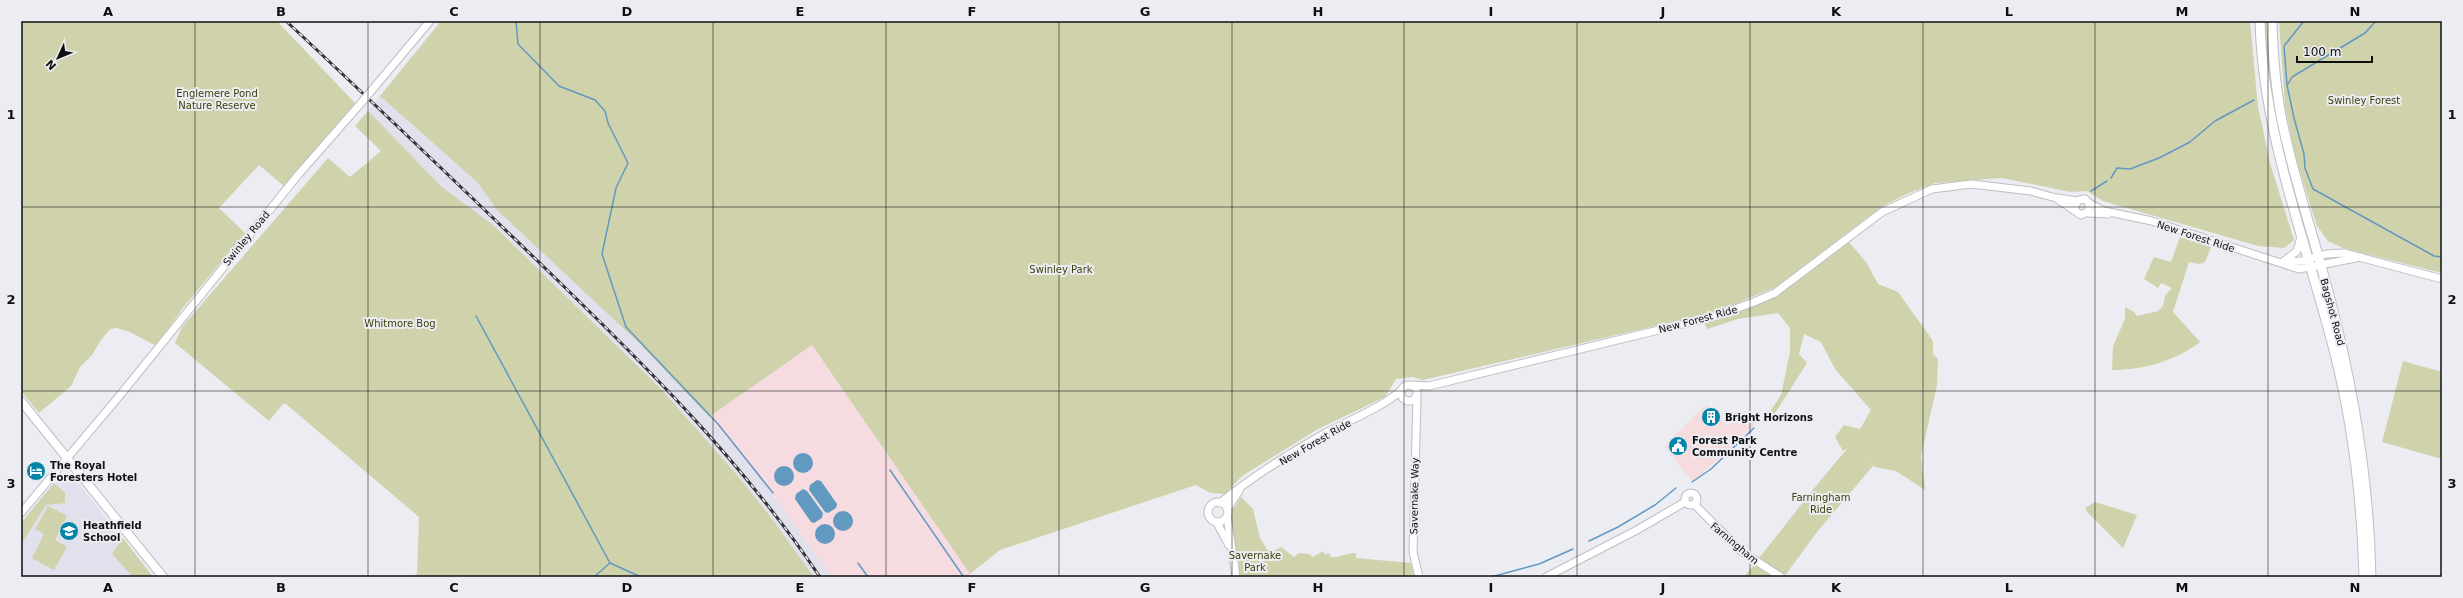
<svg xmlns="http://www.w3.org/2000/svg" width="2463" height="598" viewBox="0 0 2463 598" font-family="'DejaVu Sans',sans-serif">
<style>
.commercial{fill:#f7dcdf}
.industrial{fill:#f6dce0}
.built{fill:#e0e1ed}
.green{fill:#cfd2ab}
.water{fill:#6299c1}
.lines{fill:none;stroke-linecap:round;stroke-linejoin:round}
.stream{stroke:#6299c1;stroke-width:1.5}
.secondary-casing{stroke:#bebfc5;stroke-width:9}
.primary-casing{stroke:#bebfc5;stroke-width:10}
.highway-casing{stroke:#bebfc5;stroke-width:11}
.secondary{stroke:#fff;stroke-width:7}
.primary{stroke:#fff;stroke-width:8}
.highway{stroke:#fff;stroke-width:9}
.rail-casing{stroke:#323335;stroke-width:3}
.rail{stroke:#ecedf2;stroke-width:1.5;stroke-dasharray:4.5;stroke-linecap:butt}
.secondary-bridge-casing{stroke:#bebfc5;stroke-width:9;stroke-linecap:butt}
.secondary-bridge{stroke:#fff;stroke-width:7}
.grid{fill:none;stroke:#0e0f10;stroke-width:1;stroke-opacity:0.55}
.labels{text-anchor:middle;stroke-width:4;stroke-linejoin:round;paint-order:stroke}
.park-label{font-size:10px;fill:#3c3e0c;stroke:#ecedf2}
.street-label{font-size:10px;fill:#0e0f10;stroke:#ecedf2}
.poi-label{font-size:10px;font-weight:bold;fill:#0e0f10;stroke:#ecedf2;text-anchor:start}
.neatline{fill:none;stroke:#0e0f10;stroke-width:1.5}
.grid-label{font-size:13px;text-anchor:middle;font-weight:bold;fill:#0e0f10}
</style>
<rect width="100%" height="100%" fill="#ecedf2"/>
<path class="commercial" d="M 1707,404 L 1727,426 L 1744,411 L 1759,421 L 1693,482 L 1664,446 Z"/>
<path class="industrial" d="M 812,345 L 970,574 L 967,577 L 832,577 L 764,483 L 709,417 Z"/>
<g class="built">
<path d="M 380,96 L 478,183 L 500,212 L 664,367 L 709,417 L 764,483 L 832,577 L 814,577 L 770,516 L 737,475 L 662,390 L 493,225 L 442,187 L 368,111 Z"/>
<path d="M 71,474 L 153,577 L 21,577 L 21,523 L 62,475 Z"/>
</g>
<g class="green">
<path d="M 21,21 L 277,21 L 355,103 L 284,186 L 259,165 L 219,208 L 245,233 L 182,309 L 156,346 L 130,332 L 116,328 L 110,329 L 101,340 L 92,355 L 80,367 L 71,386 L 39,413 L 21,391 Z"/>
<path d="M 441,21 L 2250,21 L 2258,107 L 2270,163 L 2294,240 L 2284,248 L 2258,246 L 2103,201 L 2087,191 L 2071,192 L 2002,178 L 1935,183 L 1909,193 L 1881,207 L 1776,287 L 1715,312 L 1423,380 L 1412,377 L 1396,379 L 1385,397 L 1318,429 L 1242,476 L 1225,494 L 1210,493 L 1196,485 L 1000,550 L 970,574 L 812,345 L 709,417 L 640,344 L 497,210 L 478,183 L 380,96 Z"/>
<path d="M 2264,21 L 2270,21 L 2273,100 L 2291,187 L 2269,85 Z"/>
<path d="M 2279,21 L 2442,21 L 2442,273 L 2343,248 L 2328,241 L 2317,226 L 2295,156 L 2285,106 Z"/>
<path d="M 368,111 L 442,187 L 493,225 L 662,390 L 737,475 L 770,516 L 814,577 L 413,577 L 417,573 L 419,517 L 286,404 L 283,404 L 269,421 L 175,343 L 182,327 L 328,158 L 350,177 L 381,151 L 355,126 Z"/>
<path d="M 2180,237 L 2211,247 L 2205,262 L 2199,264 L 2189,262 L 2173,312 L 2200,342 C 2175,361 2143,370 2112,370 L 2113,346 L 2125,319 L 2125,307 L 2134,312 L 2137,316 L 2158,311 L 2163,306 L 2165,296 L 2172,288 L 2161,283 L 2158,288 L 2144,279 L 2154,257 L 2171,262 Z"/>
<path d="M 1849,242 L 1866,262 L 1878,284 L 1898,292 L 1933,341 L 1933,354 L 1938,359 L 1937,385 L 1921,456 L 1925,490 L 1896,471 L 1875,467 L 1863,458 L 1873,466 L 1817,532 L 1784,577 L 1744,577 C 1779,534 1811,490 1848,448 L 1843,451 L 1835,437 L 1844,425 L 1860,429 L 1871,410 L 1835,369 L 1821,342 L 1804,334 L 1799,354 L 1807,363 L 1772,418 L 1764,421 L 1781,395 L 1790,352 L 1790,328 L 1778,313 L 1738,319 L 1707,329 L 1704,322 L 1775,293 Z"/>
<path d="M 2403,361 L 2442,372 L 2442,459 L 2382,442 Z"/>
<path d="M 54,483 L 65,493 L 65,503 L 46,505 L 21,545 L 21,523 Z"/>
<path d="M 1241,497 L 1253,509 L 1260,538 L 1267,549 L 1272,552 L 1281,547 L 1294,557 L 1299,553 L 1309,554 L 1313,557 L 1323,551 L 1325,555 L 1329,553 L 1331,557 C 1340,558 1346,553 1356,553 L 1356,558 L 1411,563 L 1414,577 L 1239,577 L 1239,563 L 1230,522 L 1233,506 L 1235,507 Z"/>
<path d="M 2095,502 L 2137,515 L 2123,548 L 2088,513 L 2085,508 Z"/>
<path d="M 48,506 L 67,516 L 55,540 L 67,547 L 54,570 L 32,558 L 44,534 L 35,529 Z"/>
<path d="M 123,538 L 153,577 L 133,577 L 112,554 Z"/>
</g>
<g class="water">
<circle cx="803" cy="463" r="10"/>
<circle cx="784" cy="476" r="10"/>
<path d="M 817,480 L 821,481 L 837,504 L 836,508 L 828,513 L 825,512 L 809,490 L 810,485 Z"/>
<path d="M 803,489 L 807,491 L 823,513 L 822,518 L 814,523 L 811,522 L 795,499 L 796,494 Z"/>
<circle cx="843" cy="521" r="10"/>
<circle cx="825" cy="534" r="10"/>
</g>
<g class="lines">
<g class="stream">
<path d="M 516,21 L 518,44 L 559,86 L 595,100 L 605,111 L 608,123 L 628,163 L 616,188 L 602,254 L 626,327 L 718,424 L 773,493"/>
<path d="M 2304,21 L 2284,46 L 2287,85 L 2294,118 L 2304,154 L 2305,168 L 2313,189 L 2434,256 L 2442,257"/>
<path d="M 2288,84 L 2292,77 L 2365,33 L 2376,21"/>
<path d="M 2111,178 L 2117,168 L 2130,169 L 2159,158 L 2190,142 L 2215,121 L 2254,100"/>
<path d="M 2091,191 L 2107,181"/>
<path d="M 476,316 L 610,563 L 641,577"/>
<path d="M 890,470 L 963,576 L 961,577"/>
<path d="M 1692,482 L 1711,469 L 1754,428"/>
<path d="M 1589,541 L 1618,527 L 1655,505 L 1676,488"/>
<path d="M 858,563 L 868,577"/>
<path d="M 594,577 L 610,563"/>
<path d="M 1491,577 L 1539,564 L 1573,549"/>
</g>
<g class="secondary-casing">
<g id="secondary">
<path d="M 372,90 L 430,21"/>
<path d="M 2058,198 L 2077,201"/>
<path d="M 2089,203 L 2104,211 L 2152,221 L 2299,269 L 2361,257"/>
<path d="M 2088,213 L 2108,214"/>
<path d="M 2283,262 L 2302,261 L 2326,254 L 2344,253 L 2442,279"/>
<path d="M 2283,262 L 2297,251 L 2301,237"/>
<circle cx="1409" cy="393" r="8"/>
<path d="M 1413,385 L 1429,386 L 1716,316 L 1754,302 L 1775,293 L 1882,212 L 1932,189 L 1971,184 L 2031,191 L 2056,198 L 2081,215 L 2089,211 L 2089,203 L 2085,199 L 2079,200 L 2075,205 L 2075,210"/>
<path d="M 1417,397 L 1413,552 L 1419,577"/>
<circle cx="1691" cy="499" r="6"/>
<circle cx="1218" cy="512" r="10"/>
<path d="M 1220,503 C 1252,477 1287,455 1322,435 C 1349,420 1378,410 1402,390"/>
<path d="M 1694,504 L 1741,551 L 1781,577"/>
<path d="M 1227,509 L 1239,491"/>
<path d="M 21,513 L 121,394 L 298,175 L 362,102"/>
<path d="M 1227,516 L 1236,577"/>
<path d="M 1217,523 L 1229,545"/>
<path d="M 1546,577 L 1637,530 L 1685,502"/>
</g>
</g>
<g class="primary-casing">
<path id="primary" d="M 21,401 L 163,577"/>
</g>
<g class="highway-casing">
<g id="highway">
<path d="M 2260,21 C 2263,135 2306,241 2334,350 C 2353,424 2362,501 2364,577"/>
<path d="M 2272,21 C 2273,63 2277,106 2288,147 C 2300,198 2317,248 2330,299 C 2354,390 2369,483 2371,577"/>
</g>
</g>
<use href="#secondary" class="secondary"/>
<use href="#primary" class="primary"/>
<use href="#highway" class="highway"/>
<g class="rail-casing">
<path id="rail" d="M 286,21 C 374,103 461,187 547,270 C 648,368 741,460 820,577"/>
</g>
<use href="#rail" class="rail"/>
<g class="secondary-bridge-casing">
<path id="secondary-bridge" d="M 362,102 L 372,90"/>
</g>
<use href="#secondary-bridge" class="secondary-bridge"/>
</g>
<path class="grid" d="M 195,21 L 195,577M 368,21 L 368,577M 540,21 L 540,577M 713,21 L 713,577M 886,21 L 886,577M 1059,21 L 1059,577M 1232,21 L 1232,577M 1404,21 L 1404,577M 1577,21 L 1577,577M 1750,21 L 1750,577M 1923,21 L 1923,577M 2095,21 L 2095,577M 2268,21 L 2268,577M 21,207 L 2442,207M 21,391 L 2442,391"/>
<defs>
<g id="building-disc" transform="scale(1)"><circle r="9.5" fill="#0484a8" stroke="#ecedf2"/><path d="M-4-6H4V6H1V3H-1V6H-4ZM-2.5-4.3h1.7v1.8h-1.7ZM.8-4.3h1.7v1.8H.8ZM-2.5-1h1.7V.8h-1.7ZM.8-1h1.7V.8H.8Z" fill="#fff"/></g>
<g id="civic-disc" transform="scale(1)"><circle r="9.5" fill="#0484a8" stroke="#ecedf2"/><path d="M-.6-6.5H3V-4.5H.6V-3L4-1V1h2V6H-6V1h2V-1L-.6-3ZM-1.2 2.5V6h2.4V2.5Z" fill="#fff"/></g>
<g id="hotel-disc" transform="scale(1)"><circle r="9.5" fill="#0484a8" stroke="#ecedf2"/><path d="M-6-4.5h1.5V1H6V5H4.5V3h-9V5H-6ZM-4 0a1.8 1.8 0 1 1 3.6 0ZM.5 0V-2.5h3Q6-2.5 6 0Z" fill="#fff"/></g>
<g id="school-disc" transform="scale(1)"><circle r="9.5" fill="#0484a8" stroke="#ecedf2"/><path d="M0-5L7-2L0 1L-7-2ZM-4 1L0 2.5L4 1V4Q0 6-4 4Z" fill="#fff"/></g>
</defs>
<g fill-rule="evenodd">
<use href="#building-disc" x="1711" y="417"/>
<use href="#civic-disc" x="1678" y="446"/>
<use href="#hotel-disc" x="36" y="471"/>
<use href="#school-disc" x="69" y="531"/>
</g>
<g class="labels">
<g class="park-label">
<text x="217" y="97">Englemere Pond<tspan x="217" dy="12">Nature Reserve</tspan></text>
<text x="2364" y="104">Swinley Forest</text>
<text x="1061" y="273">Swinley Park</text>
<text x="400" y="327">Whitmore Bog</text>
<text x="1821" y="501">Farningham<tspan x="1821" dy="12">Ride</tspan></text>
<text x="1255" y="559">Savernake<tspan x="1255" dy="12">Park</tspan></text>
</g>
<g class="street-label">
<text transform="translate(2196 236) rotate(18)" y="4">New Forest Ride</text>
<text transform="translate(246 238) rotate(-51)" y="4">Swinley Road</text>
<text transform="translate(2333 312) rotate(75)" y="4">Bagshot Road</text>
<text transform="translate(1698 319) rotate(-15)" y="4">New Forest Ride</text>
<text transform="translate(1315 442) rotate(-30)" y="4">New Forest Ride</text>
<text transform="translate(1414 496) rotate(-89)" y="4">Savernake Way</text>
<text transform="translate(1735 543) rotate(40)" y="4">Farningham</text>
</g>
<g class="poi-label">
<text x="1725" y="421">Bright Horizons</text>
<text x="1692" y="444">Forest Park<tspan x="1692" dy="12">Community Centre</tspan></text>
<text x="50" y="469">The Royal<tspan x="50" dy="12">Foresters Hotel</tspan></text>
<text x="83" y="529">Heathfield<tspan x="83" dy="12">School</tspan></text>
</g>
</g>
<rect width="2463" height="598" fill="none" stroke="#ecedf2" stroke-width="44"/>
<g transform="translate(58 58) rotate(226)" stroke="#ecedf2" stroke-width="3" paint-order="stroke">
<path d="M0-3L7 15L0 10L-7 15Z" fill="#0e0f10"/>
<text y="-6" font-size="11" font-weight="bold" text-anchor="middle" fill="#0e0f10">N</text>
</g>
<path d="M2297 56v6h75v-6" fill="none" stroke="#0e0f10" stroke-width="2"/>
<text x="2303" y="56" font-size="12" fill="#0e0f10" stroke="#ecedf2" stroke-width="3" paint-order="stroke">100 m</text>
<rect x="22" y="22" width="2419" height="554" class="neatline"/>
<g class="grid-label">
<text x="108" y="16">A</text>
<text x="281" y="16">B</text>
<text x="454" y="16">C</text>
<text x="627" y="16">D</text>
<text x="800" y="16">E</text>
<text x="972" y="16">F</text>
<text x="1145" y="16">G</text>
<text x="1318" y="16">H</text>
<text x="1491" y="16">I</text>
<text x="1663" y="16">J</text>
<text x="1836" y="16">K</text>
<text x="2009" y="16">L</text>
<text x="2182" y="16">M</text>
<text x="2355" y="16">N</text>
<text x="11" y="119">1</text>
<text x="2452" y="119">1</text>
<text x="11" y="304">2</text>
<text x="2452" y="304">2</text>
<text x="11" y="488">3</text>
<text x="2452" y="488">3</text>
<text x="108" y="592">A</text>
<text x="281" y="592">B</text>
<text x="454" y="592">C</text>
<text x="627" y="592">D</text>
<text x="800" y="592">E</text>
<text x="972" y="592">F</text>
<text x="1145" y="592">G</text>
<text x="1318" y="592">H</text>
<text x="1491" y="592">I</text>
<text x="1663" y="592">J</text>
<text x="1836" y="592">K</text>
<text x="2009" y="592">L</text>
<text x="2182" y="592">M</text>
<text x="2355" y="592">N</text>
</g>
</svg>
